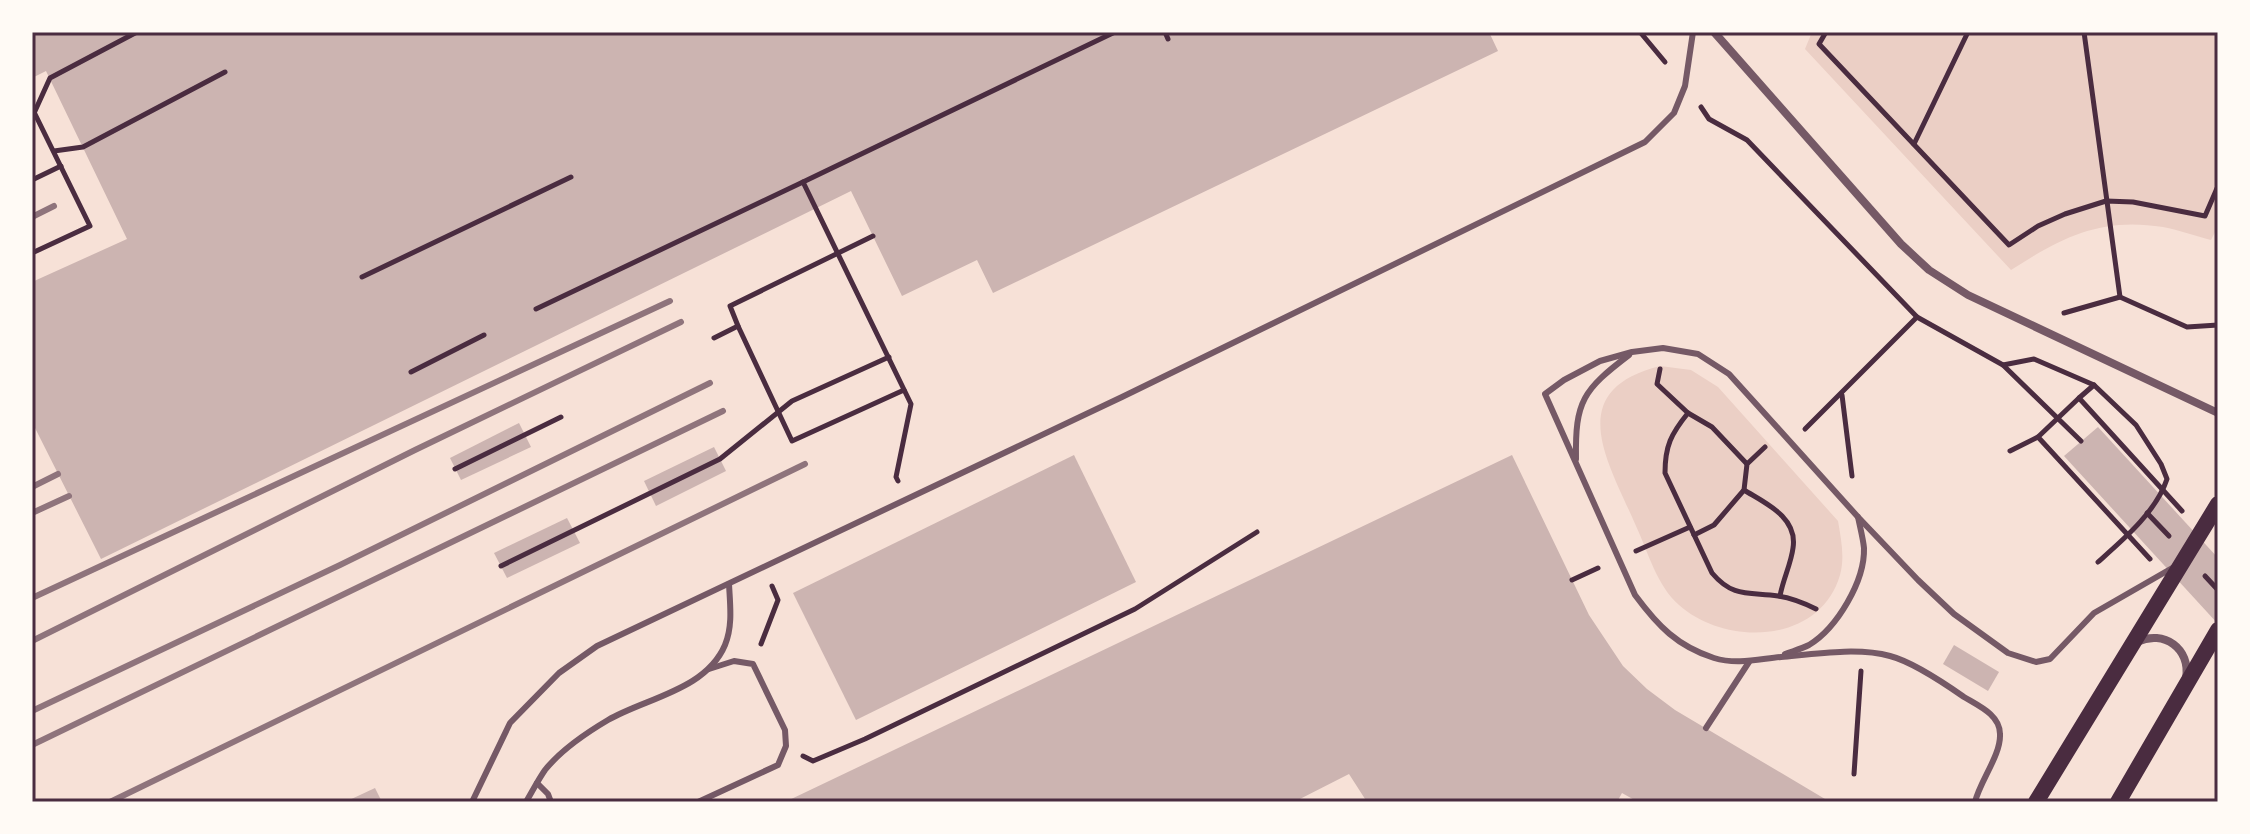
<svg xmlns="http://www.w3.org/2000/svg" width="2250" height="834" viewBox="0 0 2250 834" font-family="Rubik,sans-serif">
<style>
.green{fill:#ebcfc5}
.building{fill:#ccb4b1}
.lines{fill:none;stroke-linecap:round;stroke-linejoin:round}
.path{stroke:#4a2c40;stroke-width:5}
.service{stroke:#755966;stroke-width:6}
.minor{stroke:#755966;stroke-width:8}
.secondary{stroke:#4a2c40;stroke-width:16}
.rail{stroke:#8f747c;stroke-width:6}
.neatline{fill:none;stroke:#4a2c40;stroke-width:3}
</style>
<rect width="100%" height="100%" fill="#f7e1d7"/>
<g class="green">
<path d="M 1812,32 L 2218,32 L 2218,226 L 2211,240 C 2196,236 2179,230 2163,227 C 2101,217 2062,237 2011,270 L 1805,49 Z"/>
<path d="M 1660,366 L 1691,370 L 1718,387 L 1838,521 C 1841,539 1845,557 1840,575 C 1820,644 1726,647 1679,605 C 1657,586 1648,552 1636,526 C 1609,463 1561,391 1660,366 Z"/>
</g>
<g class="building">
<path d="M 32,32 L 1489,32 L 1498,51 L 993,293 L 977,260 L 902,296 L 851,191 L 101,559 L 32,422 L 32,282 L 127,239 L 46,71 L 32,78 Z"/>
<path d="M 519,423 L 531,447 L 461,480 L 450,458 Z"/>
<path d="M 2098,427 L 2218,558 L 2218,624 L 2064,456 Z"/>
<path d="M 714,447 L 726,471 L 656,506 L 644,481 Z"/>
<path d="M 1074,455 L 1136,582 L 856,720 L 793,593 Z"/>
<path d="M 1512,455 L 1589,615 L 1623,666 L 1647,689 L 1675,710 L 1825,799 L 1823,802 L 1638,802 L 1622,793 L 1617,802 L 1367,802 L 1349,774 L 1294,802 L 785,802 Z"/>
<path d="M 567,518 L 580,543 L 507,578 L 494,553 Z"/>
<path d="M 1954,645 L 1999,672 L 1988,691 L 1943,664 Z"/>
<path d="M 375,788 L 382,802 L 345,802 Z"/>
</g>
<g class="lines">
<g class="path">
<path d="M 1165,32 L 1168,39"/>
<path d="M 1640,32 L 1665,62"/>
<path d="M 1826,32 L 1819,44 L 2009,245 L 2038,226 L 2065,214 L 2106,201 L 2133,202 L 2205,216 L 2218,186"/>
<path d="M 2084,32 L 2120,297"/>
<path d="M 1701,107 L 1709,119 L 1747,140 L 1917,317 L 2003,365 L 2081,441"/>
<path d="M 35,111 L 50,78 L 137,32"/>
<path d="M 32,113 L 34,112 L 90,226 L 32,253"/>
<path d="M 1914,144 L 1968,32"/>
<path d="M 54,151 L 83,147 L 225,72"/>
<path d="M 32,180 L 61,166"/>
<path d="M 362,277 L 571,177"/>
<path d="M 536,309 L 803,182"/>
<path d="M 2064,313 L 2120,297 L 2187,327 L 2218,325"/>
<path d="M 738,326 L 730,306 L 873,236"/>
<path d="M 714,338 L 738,326 L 792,441 L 904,390"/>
<path d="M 2003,365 L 2034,359 L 2094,385 L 2136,425 L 2161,464 L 2167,479 C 2156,512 2124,539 2098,562"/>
<path d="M 1660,369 L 1657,384 L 1688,413 L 1712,427 L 1747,464"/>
<path d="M 411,372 L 484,335"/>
<path d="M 1842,395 L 1852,476"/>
<path d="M 2079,398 L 2094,385"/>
<path d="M 1688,413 C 1671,434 1665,446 1665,473 L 1712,573 C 1733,598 1749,592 1778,596 C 1791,598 1804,603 1816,609"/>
<path d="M 1805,429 L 1917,317"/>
<path d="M 2010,451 L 2038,437"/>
<path d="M 455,469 L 561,417"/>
<path d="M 898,481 L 896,477 L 911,404 L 803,182 L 1115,32"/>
<path d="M 1744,490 C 1765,503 1798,517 1793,548 C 1791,564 1783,579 1780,596"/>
<path d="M 2147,513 L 2169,536"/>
<path d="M 1694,535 L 1714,525 L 1744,490 L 1747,464 L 1765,447"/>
<path d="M 1636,551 L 1690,527"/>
<path d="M 2150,559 L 2038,437 L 2079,398 L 2182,511"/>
<path d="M 501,566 L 720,459 L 792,401 L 889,357"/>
<path d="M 2205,576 L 2218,590"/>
<path d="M 1572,580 L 1598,568"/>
<path d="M 761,644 L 778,600 L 772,586"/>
<path d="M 803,756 L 813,761 L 865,739 L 1135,609 L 1257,532"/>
<path d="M 1854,774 L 1861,671"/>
</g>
<g class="service">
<path d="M 1576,459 C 1575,401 1583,390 1629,355"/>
<path d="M 1785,654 C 1793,651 1801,649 1809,645 C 1837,628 1865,581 1864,548 C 1863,538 1860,527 1858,517"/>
<path d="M 1706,728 L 1749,662"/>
<path d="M 537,783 L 548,794 L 551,802"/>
<path d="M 472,802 L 510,723 L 559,673 L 597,646 L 1122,397 L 1645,142 L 1674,113 L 1685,86 L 1693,32"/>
<path d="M 526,802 C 532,792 538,780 545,770 C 561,750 586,733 608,720 C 646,698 706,690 725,645 C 733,626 730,604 729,584"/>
<path d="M 698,802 L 778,765 L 786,746 L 785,730 L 753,664 L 734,661 L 709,669"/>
<path d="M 1975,802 C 1980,781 2001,755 2000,734 C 2000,715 1979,706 1964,697 C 1944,683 1913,662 1890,656 C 1858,647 1813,654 1781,657 C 1759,659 1737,665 1714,658 C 1677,646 1658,626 1635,595 L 1545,394 L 1564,380 L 1600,361 L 1632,352 L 1663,348 L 1698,354 L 1729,374 L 1858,517 L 1918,580 L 1954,614 L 2008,653 L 2036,662 L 2050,659 L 2094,613 L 2174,567"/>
</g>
<g class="minor">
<path d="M 1714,32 L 1901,244 L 1929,270 L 1968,295 L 2218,413"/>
<path d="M 2137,642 C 2164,629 2191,649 2186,678"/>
</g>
<g class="secondary">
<path d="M 2036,802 L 2218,504"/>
<path d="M 2118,802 L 2218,630"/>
</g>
<g class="rail">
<path d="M 32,217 L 54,206"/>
<path d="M 32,487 L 58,474"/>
<path d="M 32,513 L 69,496"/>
<path d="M 32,598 L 670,301"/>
<path d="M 32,641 L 415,450 L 681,322"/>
<path d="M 32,711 L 340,565 L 710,383"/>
<path d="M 32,745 L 723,411"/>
<path d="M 110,802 L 805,464"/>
</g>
</g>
<rect width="2250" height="834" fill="none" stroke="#fffaf5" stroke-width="68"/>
<rect x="34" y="34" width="2182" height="766" class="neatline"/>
</svg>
